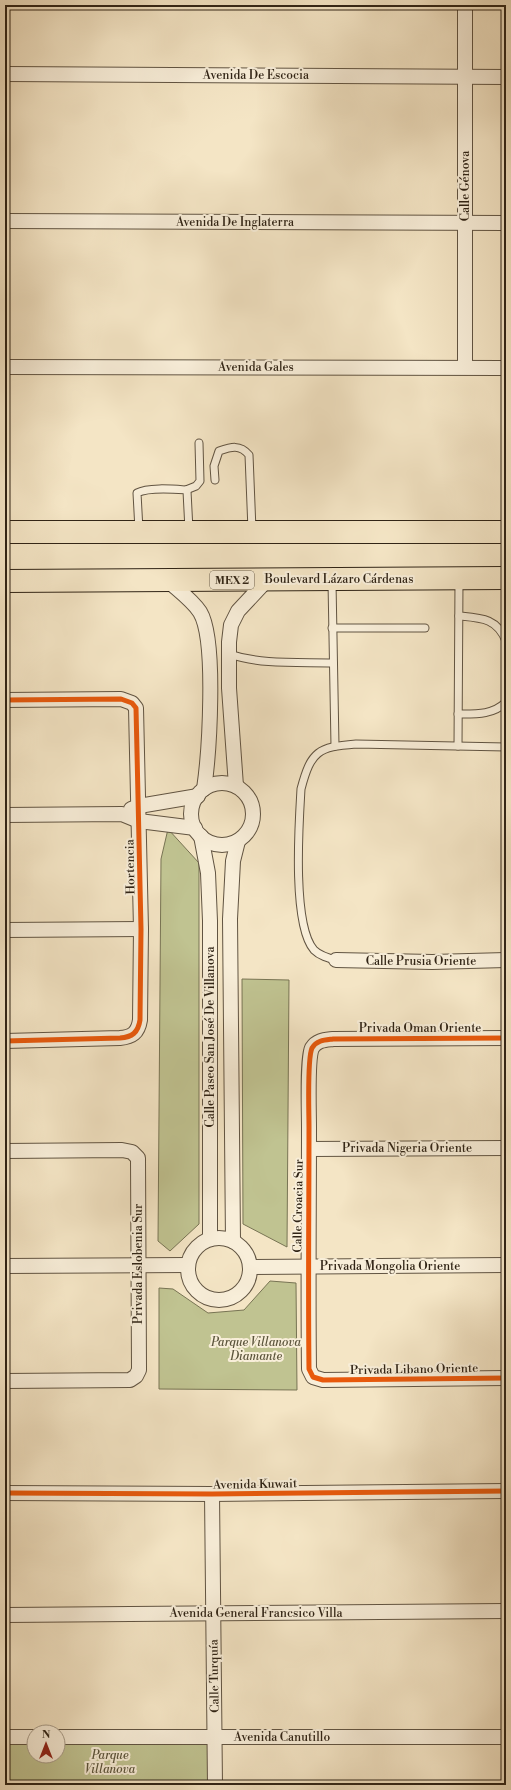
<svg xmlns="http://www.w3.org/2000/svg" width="511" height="1790" viewBox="0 0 511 1790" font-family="'Libre Bodoni',serif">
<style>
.green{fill:#c0c391;stroke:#787454}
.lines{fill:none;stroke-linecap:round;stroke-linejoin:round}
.service-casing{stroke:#615442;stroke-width:9}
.minor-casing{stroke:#615442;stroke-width:16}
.primary-casing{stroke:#302416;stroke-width:24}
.service{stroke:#f8eed9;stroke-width:7}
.minor{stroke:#f8eed9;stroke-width:14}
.primary{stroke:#f4e5c5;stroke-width:22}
.cycleway-casing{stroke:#f8eed9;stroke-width:8}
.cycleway{stroke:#e8590c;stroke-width:5}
.labels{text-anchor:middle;stroke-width:4;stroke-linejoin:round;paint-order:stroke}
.shield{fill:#f8eed9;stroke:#6c6150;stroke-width:1}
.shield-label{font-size:11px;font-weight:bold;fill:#302416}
.street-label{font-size:12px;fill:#302416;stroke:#f8eed9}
.park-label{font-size:12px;font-style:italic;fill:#5b543b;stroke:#f8eed9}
</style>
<rect width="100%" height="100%" fill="#f4e5c5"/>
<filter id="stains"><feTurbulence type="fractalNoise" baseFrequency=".005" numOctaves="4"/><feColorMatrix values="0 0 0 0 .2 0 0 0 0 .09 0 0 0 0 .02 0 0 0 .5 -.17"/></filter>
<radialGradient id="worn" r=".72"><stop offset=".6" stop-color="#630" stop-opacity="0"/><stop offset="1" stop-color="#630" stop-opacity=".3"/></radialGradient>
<g class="green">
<path d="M 168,829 L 199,863 L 199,1224 L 170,1251 L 158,1241 L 161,859 Z"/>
<path d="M 242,979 L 289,980 L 287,1247 L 243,1224 Z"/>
<path d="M 270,1281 L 296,1283 L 297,1390 L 159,1389 L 159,1288 L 173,1289 L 208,1313 L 244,1310 Z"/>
<path d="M 5,1739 L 34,1739 L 34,1756 L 58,1756 L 58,1739 L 214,1739 L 214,1785 L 5,1785 Z"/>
</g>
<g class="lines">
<g class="service-casing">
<g id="service">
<path d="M 215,480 L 214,466 L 219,451 C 231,447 240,444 249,455 L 252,530"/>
<path d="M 186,490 L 196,486 L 200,481 L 199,443"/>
<path d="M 139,530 L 137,493 C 148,487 172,489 186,490 L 187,491 L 189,530"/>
<path d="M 332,582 L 335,746"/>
<path d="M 459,616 C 481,618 497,618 506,641"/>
<path d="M 332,628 L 425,628"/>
<path d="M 229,654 C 262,665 298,662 333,663"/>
<path d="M 458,714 C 476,714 493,715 506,702"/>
<path d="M 458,746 L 459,581"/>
<path d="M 336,960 C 328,958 320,956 314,950 C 292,925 299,823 301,789 C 311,751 318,747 356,744 L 506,747"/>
</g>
</g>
<g class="minor-casing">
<g id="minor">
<path d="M 5,74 L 506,77"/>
<path d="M 5,221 L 506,223"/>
<path d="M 5,367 L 506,368"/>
<path d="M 465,367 L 465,5"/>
<path d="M 167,580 C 178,590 192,600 200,612 C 217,640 209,755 204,789"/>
<path d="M 5,700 L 121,699 L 132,703 L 136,708 L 141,929 L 140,1020 C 138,1033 132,1037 120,1038 L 5,1041"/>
<circle cx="222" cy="814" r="31"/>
<path d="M 236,786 L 229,688 L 229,642 L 231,625 L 238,611 L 267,580"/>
<path d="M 131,809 L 139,806 L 198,796"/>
<path d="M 5,815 L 122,814 L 139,821 L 195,828"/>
<path d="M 201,836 L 208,873 L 210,921 L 210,1239"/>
<path d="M 5,930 L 141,929"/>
<path d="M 336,960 L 432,962 L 506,960"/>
<path d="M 506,1038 L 333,1039 C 325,1040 317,1040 312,1048 C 307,1059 309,1111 309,1127 C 309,1208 308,1288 309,1369 L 313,1377 L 323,1380 L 506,1378"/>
<path d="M 309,1149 L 506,1148"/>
<path d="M 5,1151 L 122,1150 L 132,1152 L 138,1158 L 139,1370 L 136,1376 L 130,1380 L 5,1381"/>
<circle cx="219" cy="1269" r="31"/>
<path d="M 233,1241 L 230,919 L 233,861 L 238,841"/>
<path d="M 5,1266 L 188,1265"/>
<path d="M 251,1267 L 506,1265"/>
<path d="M 5,1493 L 212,1494 L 506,1491"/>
<path d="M 212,1494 L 215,1785"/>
<path d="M 5,1615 L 506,1611"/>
<path d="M 5,1737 L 34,1737"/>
<path d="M 58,1737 L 506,1737"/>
</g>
</g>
<g class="primary-casing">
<g id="primary">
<path d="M 5,532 L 506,532"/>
<path d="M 5,581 L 506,578"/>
</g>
</g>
<use href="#service" class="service"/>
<use href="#minor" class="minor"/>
<use href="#primary" class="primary"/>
<g class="cycleway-casing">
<g id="cycleway">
<path d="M 5,700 L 121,699 L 132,703 L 136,708 L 141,929 L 140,1020 C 138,1033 132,1037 120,1038 L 5,1041"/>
<path d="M 506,1038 L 333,1039 C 325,1040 317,1040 312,1048 C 307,1059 309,1111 309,1127 C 309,1208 308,1288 309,1369 L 313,1377 L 323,1380 L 506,1378"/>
<path d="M 5,1493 L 212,1494 L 506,1491"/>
</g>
</g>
<use href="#cycleway" class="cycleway"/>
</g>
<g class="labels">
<rect class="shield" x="210" y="571" width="44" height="18" rx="3"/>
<g class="shield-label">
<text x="232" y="584">MEX 2</text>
</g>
<g class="street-label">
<text x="256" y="79">Avenida De Escocia</text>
<text transform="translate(465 186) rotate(-90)" y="4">Calle Génova</text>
<text x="235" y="226">Avenida De Inglaterra</text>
<text x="256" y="371">Avenida Gales</text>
<text x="339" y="583">Boulevard Lázaro Cárdenas</text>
<text transform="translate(130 867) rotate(-91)" y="4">Hortencia</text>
<text x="421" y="965">Calle Prusia Oriente</text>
<text x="420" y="1032">Privada Oman Oriente</text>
<text transform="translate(210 1037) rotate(-90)" y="4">Calle Paseo San José De Villanova</text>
<text x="407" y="1152">Privada Nigeria Oriente</text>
<text transform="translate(298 1206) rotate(-89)" y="4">Calle Croacia Sur</text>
<text transform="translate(138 1264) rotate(-90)" y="4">Privada Eslobenia Sur</text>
<text x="390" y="1270">Privada Mongolia Oriente</text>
<text transform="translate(414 1369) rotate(-1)" y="4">Privada Libano Oriente</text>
<text transform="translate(255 1484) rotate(-1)" y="4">Avenida Kuwait</text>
<text x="256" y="1617">Avenida General Francsico Villa</text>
<text transform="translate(214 1676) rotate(-91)" y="4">Calle Turquía</text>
<text x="282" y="1741">Avenida Canutillo</text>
</g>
<g class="park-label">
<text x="256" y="1346">Parque Villanova<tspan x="256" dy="14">Diamante</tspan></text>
<text x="110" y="1759">Parque<tspan x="110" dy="14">Villanova</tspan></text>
</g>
</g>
<rect width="511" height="1790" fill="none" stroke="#f4e5c5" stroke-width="20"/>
<rect x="6" y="6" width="499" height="1778" fill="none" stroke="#302416" stroke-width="2"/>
<rect x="10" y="10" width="491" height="1770" fill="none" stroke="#302416"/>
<g transform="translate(46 1744)"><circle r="19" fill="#f8eed9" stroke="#a89d8b"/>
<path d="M0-3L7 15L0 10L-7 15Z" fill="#8f2418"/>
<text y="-6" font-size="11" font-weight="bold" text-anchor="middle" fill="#302416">N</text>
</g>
<rect width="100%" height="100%" filter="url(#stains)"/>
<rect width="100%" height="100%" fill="url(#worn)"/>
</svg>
